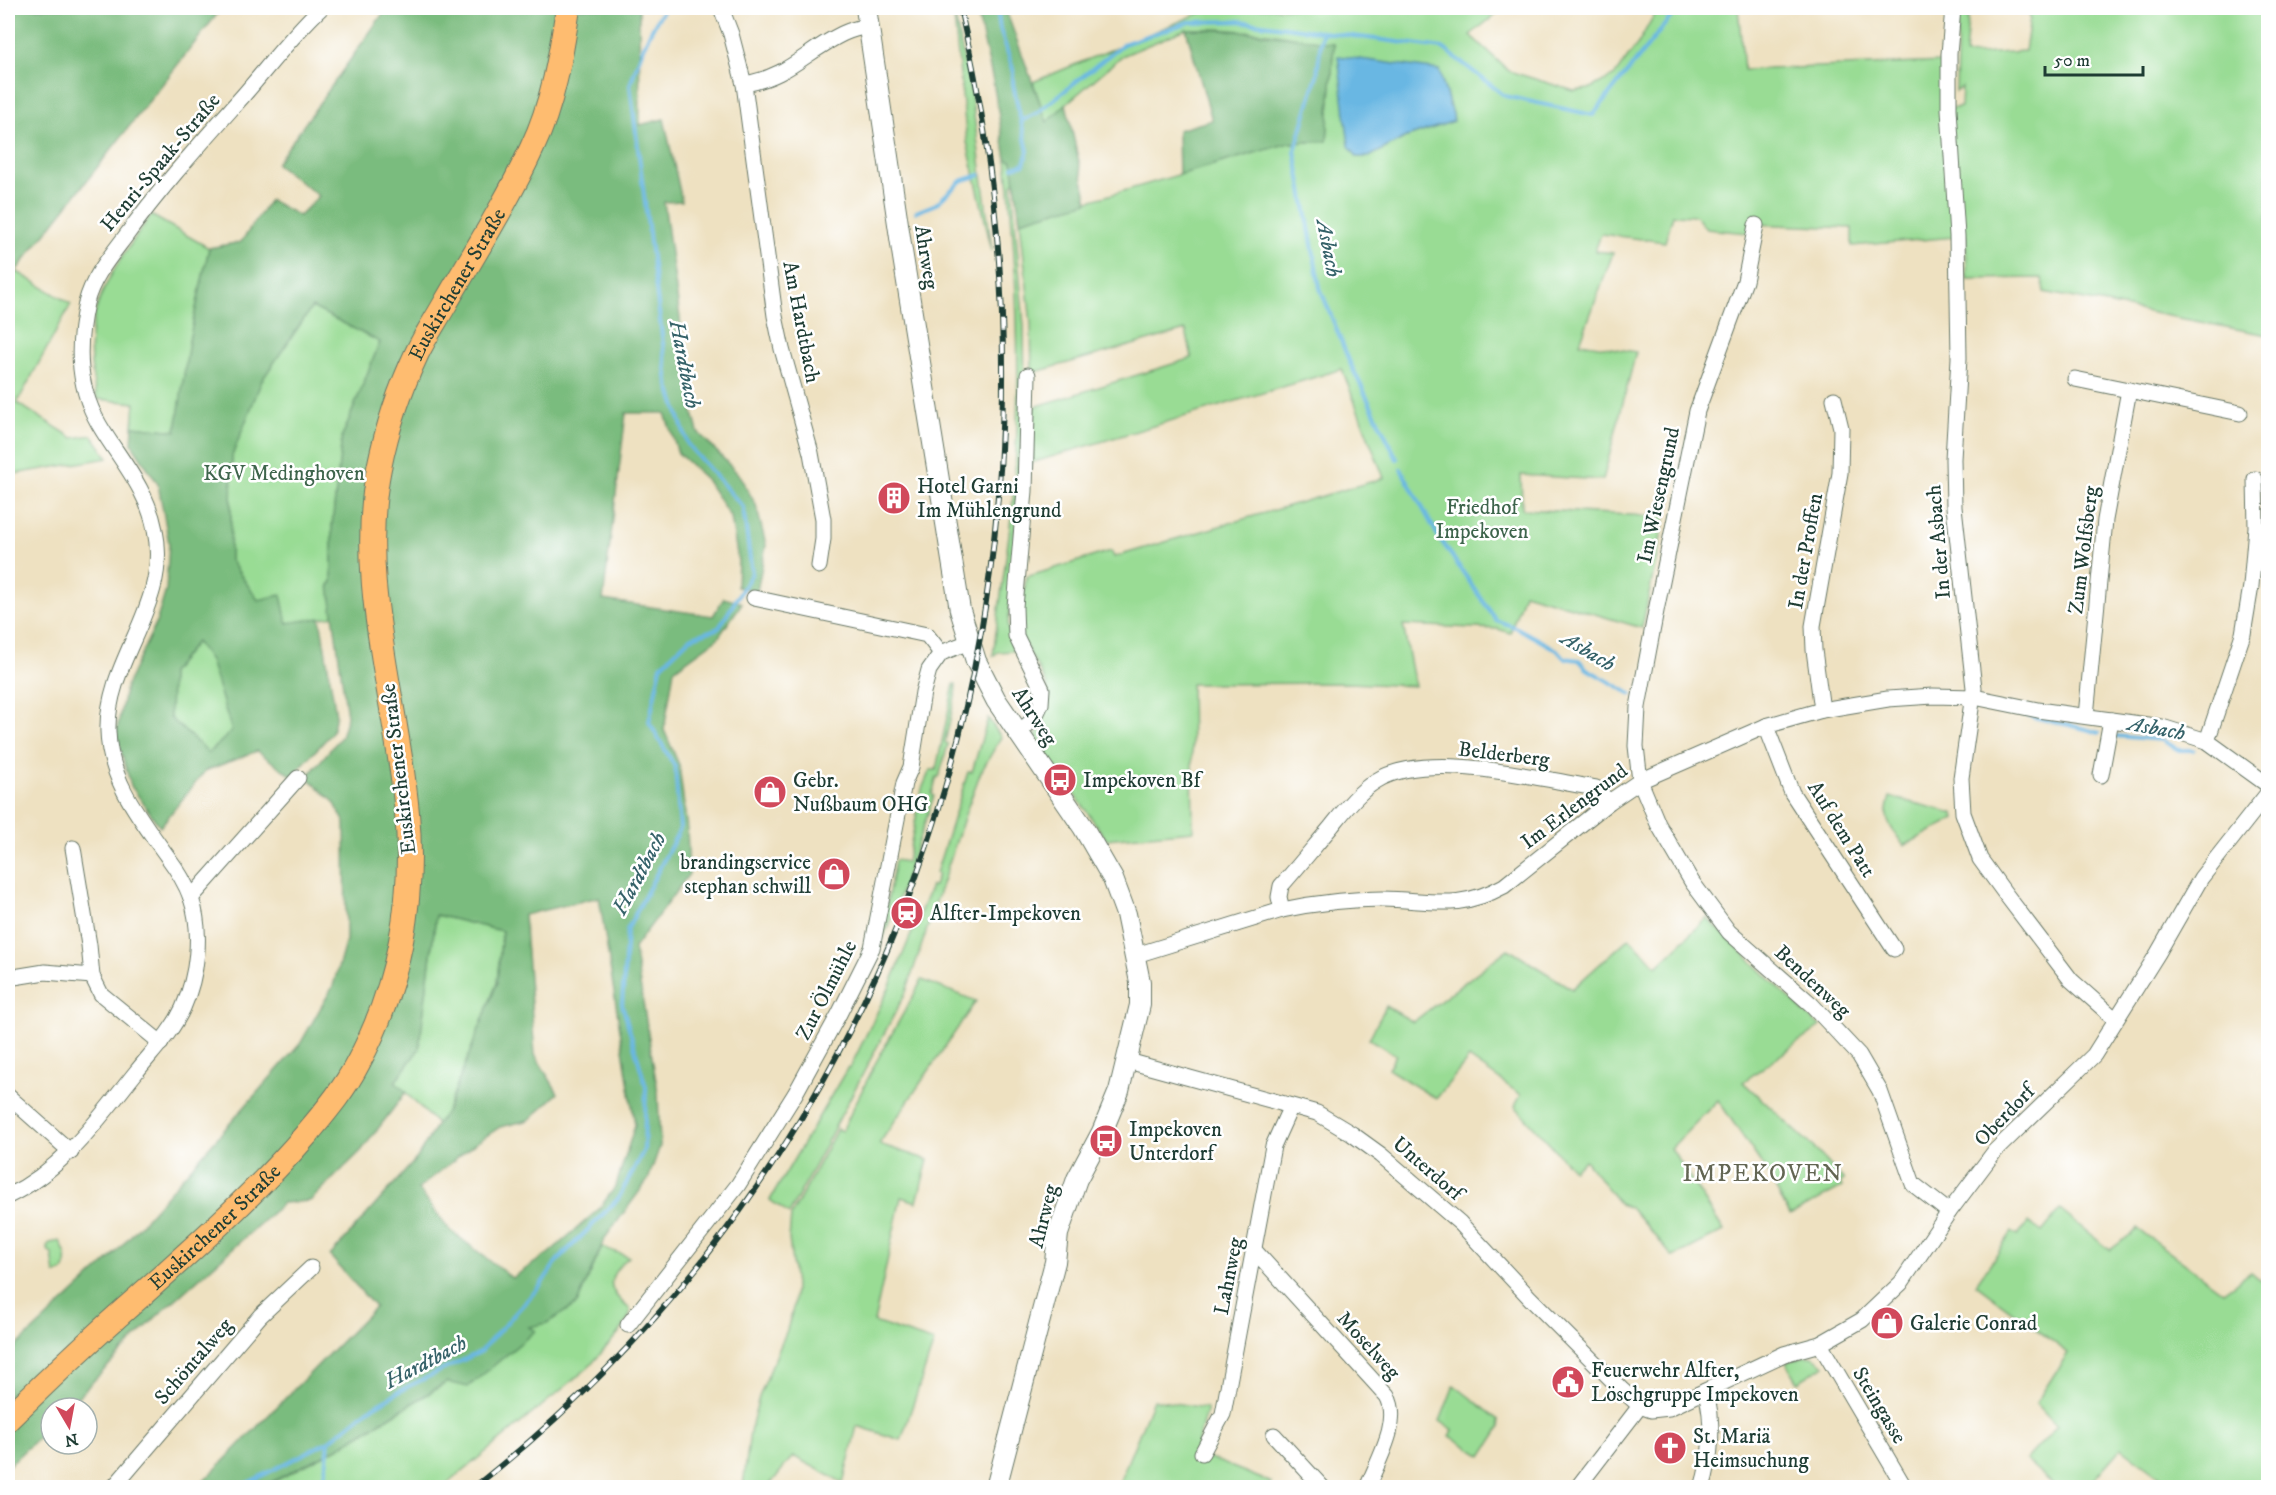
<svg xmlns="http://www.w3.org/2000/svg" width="2276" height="1495" viewBox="0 0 2276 1495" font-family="'IM FELL DW Pica',serif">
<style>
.green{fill:#99dc94;stroke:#5c8c64;stroke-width:1.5;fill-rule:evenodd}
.forest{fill:#7abc7e;stroke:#4c7c59;stroke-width:1.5;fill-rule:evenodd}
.water{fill:#69b7e3;stroke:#447a8c;stroke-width:1.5}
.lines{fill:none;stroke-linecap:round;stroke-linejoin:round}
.stream{stroke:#69b7e3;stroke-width:4}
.minor-casing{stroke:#677665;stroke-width:17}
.tertiary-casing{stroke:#677665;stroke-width:22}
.primary-casing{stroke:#677665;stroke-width:26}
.minor{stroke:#fff;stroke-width:15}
.tertiary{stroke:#fff;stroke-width:20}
.primary{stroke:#febc70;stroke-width:24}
.rail-casing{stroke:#1f3d34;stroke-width:6}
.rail{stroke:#fff;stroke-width:4;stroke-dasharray:11;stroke-linecap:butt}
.labels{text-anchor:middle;stroke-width:5;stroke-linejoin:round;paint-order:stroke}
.street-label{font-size:21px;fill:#1f3d34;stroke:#fff}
.park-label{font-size:21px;fill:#3e654c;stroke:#fff}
.poi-label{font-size:21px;fill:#1f3d34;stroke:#fff;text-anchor:start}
.water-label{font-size:22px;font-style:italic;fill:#356269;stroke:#fff}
.quarter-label{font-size:24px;letter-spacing:1.5px;fill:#636653;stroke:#fff}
</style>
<rect width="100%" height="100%" fill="#fff"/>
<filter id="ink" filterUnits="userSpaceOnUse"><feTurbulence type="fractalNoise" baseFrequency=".0167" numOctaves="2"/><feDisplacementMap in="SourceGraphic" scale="12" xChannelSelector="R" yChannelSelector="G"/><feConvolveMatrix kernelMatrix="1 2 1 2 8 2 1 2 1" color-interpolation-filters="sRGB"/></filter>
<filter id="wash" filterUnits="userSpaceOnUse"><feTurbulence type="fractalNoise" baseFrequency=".008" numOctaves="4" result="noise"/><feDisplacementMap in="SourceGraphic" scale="24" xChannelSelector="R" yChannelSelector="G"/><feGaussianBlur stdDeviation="1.35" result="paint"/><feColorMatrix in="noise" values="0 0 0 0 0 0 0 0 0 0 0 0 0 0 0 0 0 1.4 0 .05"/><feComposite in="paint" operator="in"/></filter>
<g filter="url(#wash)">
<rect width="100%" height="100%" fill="#eee1c1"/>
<g class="green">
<path d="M 953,8 L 971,93 L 992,251 L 967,142 Z"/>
<path d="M 1212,8 L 1504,8 L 1470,35 L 1509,71 L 1574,91 L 1589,89 L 1615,75 L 1639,42 L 1658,8 L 1738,8 L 1744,70 L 1943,62 L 1949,109 L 1961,107 L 1962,87 L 1956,92 L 1958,8 L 1969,8 L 1965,55 L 2025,51 L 2030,18 L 2027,8 L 2268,8 L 2268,335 L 2044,292 L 2042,278 L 1967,279 L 1966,236 L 1852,246 L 1852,228 L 1750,224 L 1748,233 L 1706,229 L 1696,216 L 1673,215 L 1665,242 L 1601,234 L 1595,251 L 1613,253 L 1580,343 L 1636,352 L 1603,480 L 1521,475 L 1522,509 L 1665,517 L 1642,628 L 1524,593 L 1510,633 L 1498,629 L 1403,625 L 1415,686 L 1349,683 L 1191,684 L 1193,831 L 1106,839 L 1035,738 L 1049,703 L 1047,685 L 1020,635 L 1026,577 L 1111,551 L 1114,557 L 1384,478 L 1342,369 L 1031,463 L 1034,407 L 1192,358 L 1186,330 L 1032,373 L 1031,324 L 1020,221 L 1288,143 L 1327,141 L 1334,44 L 1269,33 L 1219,29 L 1186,29 L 1122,56 L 1066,104 L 1047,123 L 1033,82 ZM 1439,70 L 1454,121 L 1404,138 L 1369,157 L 1357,157 Z"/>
<path d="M 1006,159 L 1012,160 L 1015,181 L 1012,184 L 1024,327 L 1025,405 L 1008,626 L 1013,651 L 998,652 L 993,656 C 1000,595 1011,535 1015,474 C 1021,369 1017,264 1006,159 Z"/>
<path d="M 151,215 L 209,248 L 189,341 L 176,431 L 133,426 L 135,403 L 97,399 C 77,315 105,281 151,215 Z"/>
<path d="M 16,271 L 71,304 L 17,403 L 73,438 L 92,435 L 108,458 L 8,475 L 8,288 Z"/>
<path d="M 312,307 L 380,342 L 342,437 L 332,526 L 332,582 L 329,585 L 334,616 L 287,624 L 258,600 L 230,560 L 232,456 L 262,380 Z"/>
<path d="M 196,642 L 210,660 L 232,731 L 209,753 L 170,718 L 171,673 Z"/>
<path d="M 954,684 L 956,684 L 955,697 L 945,742 L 948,744 L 939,777 L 937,777 L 932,794 L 934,796 L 897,903 L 878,951 L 895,860 L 907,862 L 922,789 L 930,770 L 936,770 Z"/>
<path d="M 988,718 L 1001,737 L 980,774 L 967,809 L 906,992 L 789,1214 L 770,1200 L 848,1067 L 850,1068 L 889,988 L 931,886 L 934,886 L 938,874 L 936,873 L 968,772 L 972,772 Z"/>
<path d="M 1890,797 L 1954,813 L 1955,818 L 1904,846 C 1890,825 1882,822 1890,797 Z"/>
<path d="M 436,915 L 502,931 L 497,983 L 447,1111 L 437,1124 L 395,1082 L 419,1049 Z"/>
<path d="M 1707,918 L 1812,1020 L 1821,1026 L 1743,1082 L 1810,1144 L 1844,1180 L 1840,1183 L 1842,1187 L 1790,1215 L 1765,1169 L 1718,1100 L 1671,1148 L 1724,1231 L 1673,1257 L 1631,1208 L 1620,1204 L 1585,1160 L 1573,1170 L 1515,1106 L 1521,1095 L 1469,1058 L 1436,1099 L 1388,1069 L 1396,1055 L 1369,1039 L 1386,1006 L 1413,1022 L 1508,949 L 1572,989 L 1629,938 L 1657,966 Z"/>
<path d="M 922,980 L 976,1001 L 879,1144 L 928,1160 L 917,1202 L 901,1197 L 874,1322 L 934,1342 L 901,1440 L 857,1426 L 843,1483 L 793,1456 L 768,1487 L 743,1487 L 750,1432 L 759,1397 L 787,1330 L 794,1305 L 795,1285 L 789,1239 L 791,1216 L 837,1129 L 842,1131 L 875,1064 Z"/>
<path d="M 2060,1210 L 2110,1250 L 2138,1229 L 2223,1292 L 2251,1272 L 2268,1286 L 2268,1486 L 2267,1487 L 2174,1487 L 2121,1448 L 2087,1487 L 2056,1487 L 2026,1460 L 2057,1426 L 2036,1403 L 2068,1353 L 1976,1284 L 2012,1232 L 2018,1236 L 2028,1222 L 2042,1232 Z"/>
<path d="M 60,1241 C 65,1252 70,1260 63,1271 L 55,1274 L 52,1254 L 49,1252 L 47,1246 L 50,1243 Z"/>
<path d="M 602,1247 L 629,1257 C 605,1277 606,1290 630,1309 L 630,1315 L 622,1329 L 589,1367 L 443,1487 L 262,1488 L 336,1449 L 535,1330 L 528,1327 L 577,1304 Z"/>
<path d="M 1805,1356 L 1813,1357 L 1825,1365 L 1798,1382 L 1786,1362 Z"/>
<path d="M 1454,1385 L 1499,1420 L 1500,1428 L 1482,1456 L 1450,1436 L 1453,1430 L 1440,1421 Z"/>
<path d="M 1153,1400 L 1207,1408 L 1195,1452 L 1272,1483 L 1270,1488 L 1117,1488 Z"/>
</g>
<g class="forest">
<path d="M 8,8 L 222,8 L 16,271 L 8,288 Z"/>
<path d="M 387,8 L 639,8 L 640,125 L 664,119 L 682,201 L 664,202 L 693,413 L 698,432 L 739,475 L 756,505 L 766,545 L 757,591 L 737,587 L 738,560 L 731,518 L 706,479 L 678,453 L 665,413 L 626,413 L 603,600 L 713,616 L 724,598 L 742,603 L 718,638 L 674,670 L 664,730 L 679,765 L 687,829 L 689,874 L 634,948 L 658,1093 L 660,1146 L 648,1180 L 605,1238 L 577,1304 L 547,1323 L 529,1327 L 535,1331 L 468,1387 L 447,1382 L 336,1449 L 262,1487 L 198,1487 L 375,1307 L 330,1256 L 417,1158 L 437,1124 L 447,1111 L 497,983 L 502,931 L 436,915 L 419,1049 L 395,1082 L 406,1092 L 361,1151 L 310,1201 L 283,1203 L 156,1317 L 67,1408 L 51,1408 L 51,1425 L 8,1466 L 8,1354 L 112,1257 L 300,1044 L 333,986 L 346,940 L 345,823 L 334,802 L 307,777 L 341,737 L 347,716 L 329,585 L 332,582 L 332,526 L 342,437 L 380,342 L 312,307 L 262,380 L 232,456 L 230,560 L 258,600 L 281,595 L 287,623 L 320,618 L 336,715 L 332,733 L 292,776 L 257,751 L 205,771 L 160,827 L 131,786 L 116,734 L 126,686 L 156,623 L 166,590 L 169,543 L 158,484 L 132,444 L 133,426 L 176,431 L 189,341 L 209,248 L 241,242 L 270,200 L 299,216 L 319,196 L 276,164 ZM 196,642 L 210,660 L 232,731 L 209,753 L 170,718 L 171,673 ZM 599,897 L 635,1125 L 616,1186 L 599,1209 L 549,1253 L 512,1278 L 450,1230 L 418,1189 L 473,1145 L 500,1127 L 529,1120 L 558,1093 L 535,1055 L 524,915 Z"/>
<path d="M 976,8 L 1005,8 L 1047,122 L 1066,104 L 1088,202 L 1020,221 L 1012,161 L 1006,159 L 993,81 Z"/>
<path d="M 1186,29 C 1236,29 1285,36 1334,43 L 1327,141 L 1289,143 L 1179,175 L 1178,130 L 1212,120 Z"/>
</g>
<path class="water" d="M 1338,56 L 1439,70 L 1454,121 L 1404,138 L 1369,157 L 1357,157 L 1349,146 Z"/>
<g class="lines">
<g class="stream">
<path d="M 997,8 L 1000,29 L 1013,69 L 1013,84 L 1021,121"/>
<path d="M 1322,32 L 1317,75 L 1295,151 L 1320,288 L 1350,363 L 1397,459"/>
<path d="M 1013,167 L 1024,164 L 1028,151 L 1021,121 L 1037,113 L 1123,44 L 1189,22 L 1239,21 L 1443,48 L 1505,96 L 1593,115 L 1678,8"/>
<path d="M 916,212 L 936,204 L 961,181 L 980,175"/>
<path d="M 1401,469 L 1438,536 L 1496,620 L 1517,628 L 1557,650 L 1564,658 L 1579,660 L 1587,669 L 1631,694"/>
<path d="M 2026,715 C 2050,722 2075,725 2099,733"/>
<path d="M 2115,736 L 2162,740 L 2179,750 L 2193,750"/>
<path d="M 238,1488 L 329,1441 L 368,1410 L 405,1388 L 480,1352 L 540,1286 L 557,1261 L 618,1199 L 644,1150 L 646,1087 L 622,1004 L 627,930 L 680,829 L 675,767 L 649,722 L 661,666 L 690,638 L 719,628 L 752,573 L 743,507 L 688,445 L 668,383 L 630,85 C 639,58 648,31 665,8"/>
<path d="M 324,1488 L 329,1441"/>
</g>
</g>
</g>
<g filter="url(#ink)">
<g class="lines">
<g class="minor-casing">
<g id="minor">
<path d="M 721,8 L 731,34 L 744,84 L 775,316 L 782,349 L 811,453 L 823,519 L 823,539 L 819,566"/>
<path d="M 1953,8 L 1949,54 L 1949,109 L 1957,236 L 1959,358 L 1953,459 L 1954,507 L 1974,688 L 1961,778 L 1963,813 L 1980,859 L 2004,892 L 2071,980 L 2115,1019"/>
<path d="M 744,84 C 788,77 805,52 842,34 C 850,30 860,28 869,25"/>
<path d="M 1756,225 L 1745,281 L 1697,411 L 1656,611 L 1638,707 L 1636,746 L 1640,781 L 1658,824 L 1692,882 L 1729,932 L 1812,1005 L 1859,1055 L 1880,1091 L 1913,1184 L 1949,1212"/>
<path d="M 2075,379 L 2240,413"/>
<path d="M 754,598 L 927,635 L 941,653"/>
<path d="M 1822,710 L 1814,650 L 1813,626 L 1840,473 L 1841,428 L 1834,399"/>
<path d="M 2086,716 L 2105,520 L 2129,390"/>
<path d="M 1766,726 L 1792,793 L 1894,949"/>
<path d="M 1017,734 L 1034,719 L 1041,704 L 1042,689 L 1016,636 L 1015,607 L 1025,491 L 1028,375"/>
<path d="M 2207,741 L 2243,634 L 2251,586 L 2256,527 L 2255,479"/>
<path d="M 2101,775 L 2111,720"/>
<path d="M 73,848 L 89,945 L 92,976 L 101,994 L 161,1043"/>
<path d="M 191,898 L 298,778"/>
<path d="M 1282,910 L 1279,897 L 1281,886 C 1298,867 1314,847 1331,827 C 1344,811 1358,792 1376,781 C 1427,749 1538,779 1596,788 L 1609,802"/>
<path d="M 1136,955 L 1282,910 C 1315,903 1349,899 1383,899 C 1431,900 1458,911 1504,886 L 1609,802 L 1640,781 L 1766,726 L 1822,710 L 1888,699 L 1933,696 L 1974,697 L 2038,710 L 2162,727 L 2207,741 L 2268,785"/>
<path d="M 8,978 L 45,972 L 92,976"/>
<path d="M 1128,1061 L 1317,1113 L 1352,1134 L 1381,1155 L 1460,1223 L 1530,1298 L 1621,1389 L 1640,1406 L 1651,1410 L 1669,1408 L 1784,1354 L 1820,1344 L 1862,1320 L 1901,1283 L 1949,1212 L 1995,1151 L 2094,1055 L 2158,953 L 2201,878 L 2268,793"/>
<path d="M 8,1096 L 71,1152"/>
<path d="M 8,1196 C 64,1169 99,1118 137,1071 C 153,1051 172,1032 183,1008 C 197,976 203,933 191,898 C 186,884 176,868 167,856 C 140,818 109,780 108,731 C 106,659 171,606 155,530 C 148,492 123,463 103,431 C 77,390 76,349 86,303 C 92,278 110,257 125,237 C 161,187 202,142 242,97 C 268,67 293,34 321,8"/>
<path d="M 1254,1250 L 1387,1396 C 1402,1422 1377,1462 1367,1488"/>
<path d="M 628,1325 L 738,1185 L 795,1094 L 839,1014 L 872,948 L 904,783 L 911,767 L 923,692 L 929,670 L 941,653 L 969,642"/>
<path d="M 1820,1344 L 1905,1488"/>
<path d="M 1274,1435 L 1323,1488"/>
<path d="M 1202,1453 L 1223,1414 L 1273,1146 L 1291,1106"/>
<path d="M 113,1488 L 260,1316 L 311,1268"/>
<path d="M 1577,1488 L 1640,1406"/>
<path d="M 1702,1488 C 1711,1459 1715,1420 1705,1391"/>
</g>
</g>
<g class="tertiary-casing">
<path id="tertiary" d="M 866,8 L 902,251 L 960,610 L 976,661 L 996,700 L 1083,827 L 1113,879 L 1126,914 L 1140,982 L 1140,1005 L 1119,1091 L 1102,1132 L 1077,1179 L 1058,1234 L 1055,1262 L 996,1488"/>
</g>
<g class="primary-casing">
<g id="primary">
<path id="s1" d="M 8,1419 C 50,1378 93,1337 138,1298 C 196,1246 255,1194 306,1135 C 325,1112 344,1090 358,1063 C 399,987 415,899 407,813 C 397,699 356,582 379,468 C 387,428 400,389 417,353 C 425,336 436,320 445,304 C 475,252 507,202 532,148 C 553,104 561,55 568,8"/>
</g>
</g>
<use href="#minor" class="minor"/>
<use href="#tertiary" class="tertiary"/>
<use href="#primary" class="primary"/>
<g class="rail-casing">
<path id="rail" d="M 473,1488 C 925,1136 1090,556 960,8"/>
</g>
<use href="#rail" class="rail"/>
</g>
</g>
<defs>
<g id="building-disc" transform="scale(1.725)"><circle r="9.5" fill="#d1495b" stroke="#fff"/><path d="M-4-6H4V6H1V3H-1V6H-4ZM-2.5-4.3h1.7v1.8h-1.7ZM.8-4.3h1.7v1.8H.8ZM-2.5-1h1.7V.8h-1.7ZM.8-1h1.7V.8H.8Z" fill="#fff"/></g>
<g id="bus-disc" transform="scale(1.725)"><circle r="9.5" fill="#d1495b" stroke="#fff"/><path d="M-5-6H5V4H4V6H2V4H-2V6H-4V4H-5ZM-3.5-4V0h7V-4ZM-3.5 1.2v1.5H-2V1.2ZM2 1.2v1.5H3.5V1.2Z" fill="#fff"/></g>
<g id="shop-disc" transform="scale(1.725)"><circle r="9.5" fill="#d1495b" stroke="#fff"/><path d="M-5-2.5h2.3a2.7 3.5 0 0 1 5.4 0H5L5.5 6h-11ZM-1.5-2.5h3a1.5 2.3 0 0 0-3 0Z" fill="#fff"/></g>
<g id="station-disc" transform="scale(1.725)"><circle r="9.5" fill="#d1495b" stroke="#fff"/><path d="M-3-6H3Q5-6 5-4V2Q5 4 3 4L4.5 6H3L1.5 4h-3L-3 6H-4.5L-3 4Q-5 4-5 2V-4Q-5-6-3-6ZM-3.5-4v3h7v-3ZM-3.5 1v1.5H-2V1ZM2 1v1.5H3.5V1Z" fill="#fff"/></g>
<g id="civic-disc" transform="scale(1.725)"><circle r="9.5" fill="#d1495b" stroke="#fff"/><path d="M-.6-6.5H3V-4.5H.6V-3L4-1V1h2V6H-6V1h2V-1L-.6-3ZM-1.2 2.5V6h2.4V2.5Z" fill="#fff"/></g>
<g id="church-disc" transform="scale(1.725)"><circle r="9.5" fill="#d1495b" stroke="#fff"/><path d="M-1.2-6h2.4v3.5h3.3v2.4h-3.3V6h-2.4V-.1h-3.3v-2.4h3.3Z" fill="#fff"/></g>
</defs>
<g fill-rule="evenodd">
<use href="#building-disc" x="894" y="498"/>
<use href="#bus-disc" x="1060" y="780"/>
<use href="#shop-disc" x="770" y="792"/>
<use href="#shop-disc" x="834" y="874"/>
<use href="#station-disc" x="907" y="913"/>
<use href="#bus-disc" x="1106" y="1141"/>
<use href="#shop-disc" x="1887" y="1323"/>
<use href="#civic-disc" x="1568" y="1382"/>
<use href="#church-disc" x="1670" y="1448"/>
</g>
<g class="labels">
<g class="street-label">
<text transform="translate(160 162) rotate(-50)" y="7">Henri-Spaak-Straße</text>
<text transform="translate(927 257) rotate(81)" y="7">Ahrweg</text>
<text dy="7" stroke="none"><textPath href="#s1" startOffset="1308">Euskirchener Straße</textPath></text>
<text transform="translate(802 322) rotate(79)" y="7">Am Hardtbach</text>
<text transform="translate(1658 495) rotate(-78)" y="7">Im Wiesengrund</text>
<text transform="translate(1938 542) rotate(-95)" y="7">In der Asbach</text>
<text transform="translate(2083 550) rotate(-83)" y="7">Zum Wolfsberg</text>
<text transform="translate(1805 551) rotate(-80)" y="7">In der Proffen</text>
<text transform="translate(1035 716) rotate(57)" y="7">Ahrweg</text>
<text transform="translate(1504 754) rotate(7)" y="7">Belderberg</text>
<text transform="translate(398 769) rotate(-97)" y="7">Euskirchener Straße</text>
<text transform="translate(1574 806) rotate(-37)" y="7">Im Erlengrund</text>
<text transform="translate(1842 829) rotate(58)" y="7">Auf dem Patt</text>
<text transform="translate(1813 981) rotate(43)" y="7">Bendenweg</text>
<text transform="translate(826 990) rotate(-63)" y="7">Zur Ölmühle</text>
<text transform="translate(2004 1115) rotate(-46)" y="7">Oberdorf</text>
<text transform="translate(1428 1168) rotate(41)" y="7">Unterdorf</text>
<text transform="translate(1043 1216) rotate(-76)" y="7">Ahrweg</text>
<text dy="7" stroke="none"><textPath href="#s1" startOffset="282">Euskirchener Straße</textPath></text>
<text transform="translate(1228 1276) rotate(-79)" y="7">Lahnweg</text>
<text transform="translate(1369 1345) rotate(48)" y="7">Moselweg</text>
<text transform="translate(193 1361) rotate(-49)" y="7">Schöntalweg</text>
<text transform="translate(1880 1405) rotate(59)" y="7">Steingasse</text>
</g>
<g class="park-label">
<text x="284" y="480">KGV Medinghoven</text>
<text x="1482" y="514">Friedhof<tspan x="1482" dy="24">Impekoven</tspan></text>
</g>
<g class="poi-label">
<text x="917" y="493">Hotel Garni<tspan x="917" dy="24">Im Mühlengrund</tspan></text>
<text x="793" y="787">Gebr.<tspan x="793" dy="24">Nußbaum OHG</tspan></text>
<text x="1083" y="787">Impekoven Bf</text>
<text x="811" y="869" text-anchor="end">brandingservice<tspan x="811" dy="24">stephan schwill</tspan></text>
<text x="930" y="920">Alfter-Impekoven</text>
<text x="1129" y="1136">Impekoven<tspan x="1129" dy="24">Unterdorf</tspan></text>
<text x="1910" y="1330">Galerie Conrad</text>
<text x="1591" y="1377">Feuerwehr Alfter,<tspan x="1591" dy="24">Löschgruppe Impekoven</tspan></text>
<text x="1693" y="1443">St. Mariä<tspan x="1693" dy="24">Heimsuchung</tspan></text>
</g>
<g class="water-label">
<text transform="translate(1330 248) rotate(79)" y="8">Asbach</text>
<text transform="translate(686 364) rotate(79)" y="8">Hardtbach</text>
<text transform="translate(1589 650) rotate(31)" y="8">Asbach</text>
<text transform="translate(2157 727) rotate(10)" y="8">Asbach</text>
<text transform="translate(638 873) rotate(-62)" y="8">Hardtbach</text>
<text transform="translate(425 1361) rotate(-28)" y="8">Hardtbach</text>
</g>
<g class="quarter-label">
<text x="1763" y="1181">IMPEKOVEN</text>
</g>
</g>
<rect width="2276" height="1495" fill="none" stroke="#fff" stroke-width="30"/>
<g transform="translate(69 1426) rotate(170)"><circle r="28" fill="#ffffff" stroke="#a5b1ae" stroke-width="1.5"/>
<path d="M0-4.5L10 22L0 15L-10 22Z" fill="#d1495b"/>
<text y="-9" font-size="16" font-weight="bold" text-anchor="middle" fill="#1f3d34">N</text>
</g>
<path d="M2045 66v9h98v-9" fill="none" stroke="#1f3d34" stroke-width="3"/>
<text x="2054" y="66" font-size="18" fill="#1f3d34" stroke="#ffffff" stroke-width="4.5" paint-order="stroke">50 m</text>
</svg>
